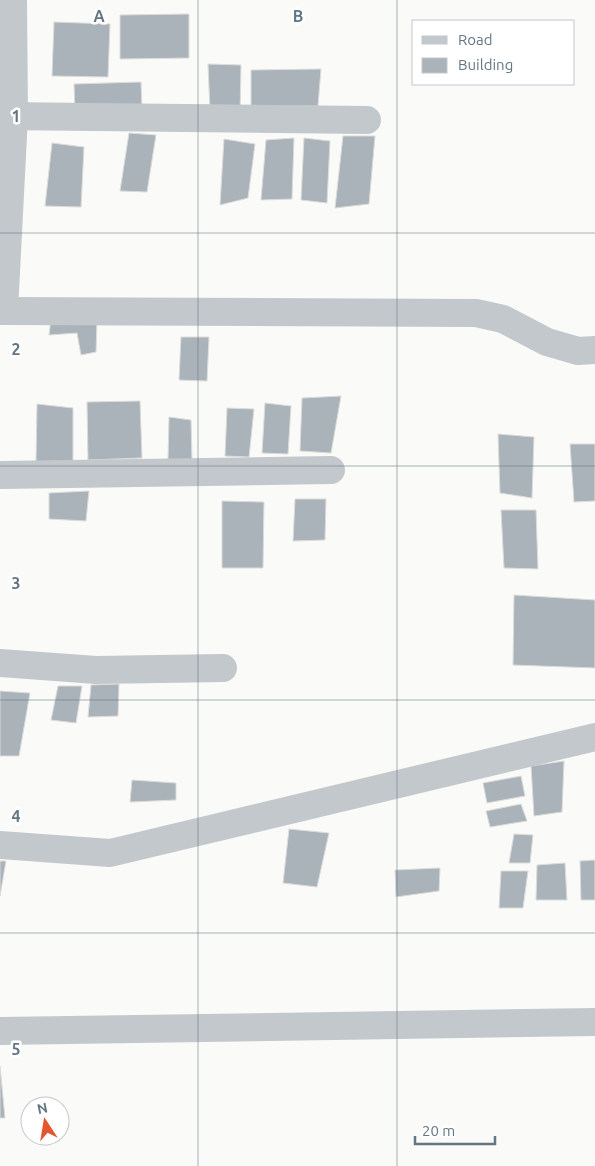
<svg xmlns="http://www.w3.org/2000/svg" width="595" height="1166" viewBox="0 0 595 1166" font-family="Ubuntu,sans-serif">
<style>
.building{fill:#aab3b9;stroke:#dcdcda}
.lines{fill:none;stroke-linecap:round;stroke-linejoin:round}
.minor{stroke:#c3c8cc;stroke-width:28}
.grid{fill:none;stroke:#657683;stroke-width:1;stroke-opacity:0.55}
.grid-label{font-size:16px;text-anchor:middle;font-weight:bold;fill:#657683;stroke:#fff;stroke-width:5;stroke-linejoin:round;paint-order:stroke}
</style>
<rect width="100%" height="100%" fill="#fafaf8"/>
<g class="building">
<path d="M 189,14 L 189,58 L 120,59 L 120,15 Z"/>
<path d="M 54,22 L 110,24 L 108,77 L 52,76 Z"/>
<path d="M 208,64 L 241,65 L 240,113 L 210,111 Z"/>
<path d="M 321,69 L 318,106 L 251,106 L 251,70 Z"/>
<path d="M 141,82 L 142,110 L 75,113 L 74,84 Z"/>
<path d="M 129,133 L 156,135 L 147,192 L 120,191 Z"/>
<path d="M 343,136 L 375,136 L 369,204 L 335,208 Z"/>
<path d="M 294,138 L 292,199 L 261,200 L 266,140 Z"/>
<path d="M 304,138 L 330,141 L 327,203 L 301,200 Z"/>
<path d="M 224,139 L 255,144 L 248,198 L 220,205 Z"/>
<path d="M 52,143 L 84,147 L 81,207 L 45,206 Z"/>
<path d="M 51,319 L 97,319 L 96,352 L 81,355 L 77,333 L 49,335 Z"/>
<path d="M 181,337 L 209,337 L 207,381 L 179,380 Z"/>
<path d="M 341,396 L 331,453 L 300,451 L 302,398 Z"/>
<path d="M 140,401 L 142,458 L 88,460 L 87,402 Z"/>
<path d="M 265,403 L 291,406 L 288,454 L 262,453 Z"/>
<path d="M 37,404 L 73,408 L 73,462 L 36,462 Z"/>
<path d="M 227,408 L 254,409 L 249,457 L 225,456 Z"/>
<path d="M 169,417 L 191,420 L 192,461 L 168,460 Z"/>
<path d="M 498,434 L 534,437 L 532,498 L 500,493 Z"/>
<path d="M 570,444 L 595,444 L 595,501 L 574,502 Z"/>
<path d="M 89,491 L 86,521 L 49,519 L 49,493 Z"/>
<path d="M 295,499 L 326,499 L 325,540 L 293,541 Z"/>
<path d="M 222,501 L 264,502 L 263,568 L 222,568 Z"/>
<path d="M 501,510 L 536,510 L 538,569 L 504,568 Z"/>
<path d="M 514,595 L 595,600 L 595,668 L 513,665 Z"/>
<path d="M 119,684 L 118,716 L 88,717 L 91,685 Z"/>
<path d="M 58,686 L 82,686 L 76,723 L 51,720 Z"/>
<path d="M 0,691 L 30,693 L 19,756 L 0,756 Z"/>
<path d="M 564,761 L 562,812 L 534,816 L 531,766 Z"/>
<path d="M 521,776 L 525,796 L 487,803 L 483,783 Z"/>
<path d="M 132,780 L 176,783 L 176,800 L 130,802 Z"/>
<path d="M 521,804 L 527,821 L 490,827 L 486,811 Z"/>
<path d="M 289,829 L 329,833 L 317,887 L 283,883 Z"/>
<path d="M 514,834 L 533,835 L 530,863 L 509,863 Z"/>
<path d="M 595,860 L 595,900 L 581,900 L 580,861 Z"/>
<path d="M 0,861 L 6,861 L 0,896 Z"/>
<path d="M 565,863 L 567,900 L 536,900 L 537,865 Z"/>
<path d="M 440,868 L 439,891 L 396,897 L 395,870 Z"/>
<path d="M 501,871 L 528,871 L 523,908 L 499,908 Z"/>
<path d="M 0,1066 L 5,1118 L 0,1118 Z"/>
</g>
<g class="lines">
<g class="minor">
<path d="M 0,116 L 367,120"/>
<path d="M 0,311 L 476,313 L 503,319 L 547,342 L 578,351 L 595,350"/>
<path d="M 4,311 L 14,116 L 13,0"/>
<path d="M 0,475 L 331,470"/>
<path d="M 0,663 L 96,670 L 223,668"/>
<path d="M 0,845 L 110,853 L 595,737"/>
<path d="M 0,1031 L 595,1022"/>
</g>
</g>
<path class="grid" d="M 198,0 L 198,1166M 397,0 L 397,1166M 0,233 L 595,233M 0,466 L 595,466M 0,700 L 595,700M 0,933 L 595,933"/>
<g class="grid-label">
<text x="99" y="22">A</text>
<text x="298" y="22">B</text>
<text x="16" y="122">1</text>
<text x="16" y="355">2</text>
<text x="16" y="589">3</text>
<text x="16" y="822">4</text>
<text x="16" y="1055">5</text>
</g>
<rect x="412" y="20" width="162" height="65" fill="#ffffff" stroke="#c1c8cd"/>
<rect x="422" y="36" width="25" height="8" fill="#c3c8cc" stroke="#c1c8cd"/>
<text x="458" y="45" font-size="15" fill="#657683">Road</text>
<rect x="422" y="58" width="25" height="15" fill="#aab3b9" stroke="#c1c8cd"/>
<text x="458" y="70" font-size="15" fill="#657683">Building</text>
<g transform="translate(45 1121) rotate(348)"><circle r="24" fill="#ffffff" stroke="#c1c8cd"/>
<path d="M0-4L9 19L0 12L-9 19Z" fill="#e4572e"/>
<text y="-8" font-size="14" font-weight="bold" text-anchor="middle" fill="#657683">N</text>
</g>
<path d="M415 1136v8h80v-8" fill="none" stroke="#657683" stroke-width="2.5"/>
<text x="422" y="1136" font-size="15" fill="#657683" stroke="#ffffff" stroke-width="4" paint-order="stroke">20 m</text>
</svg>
